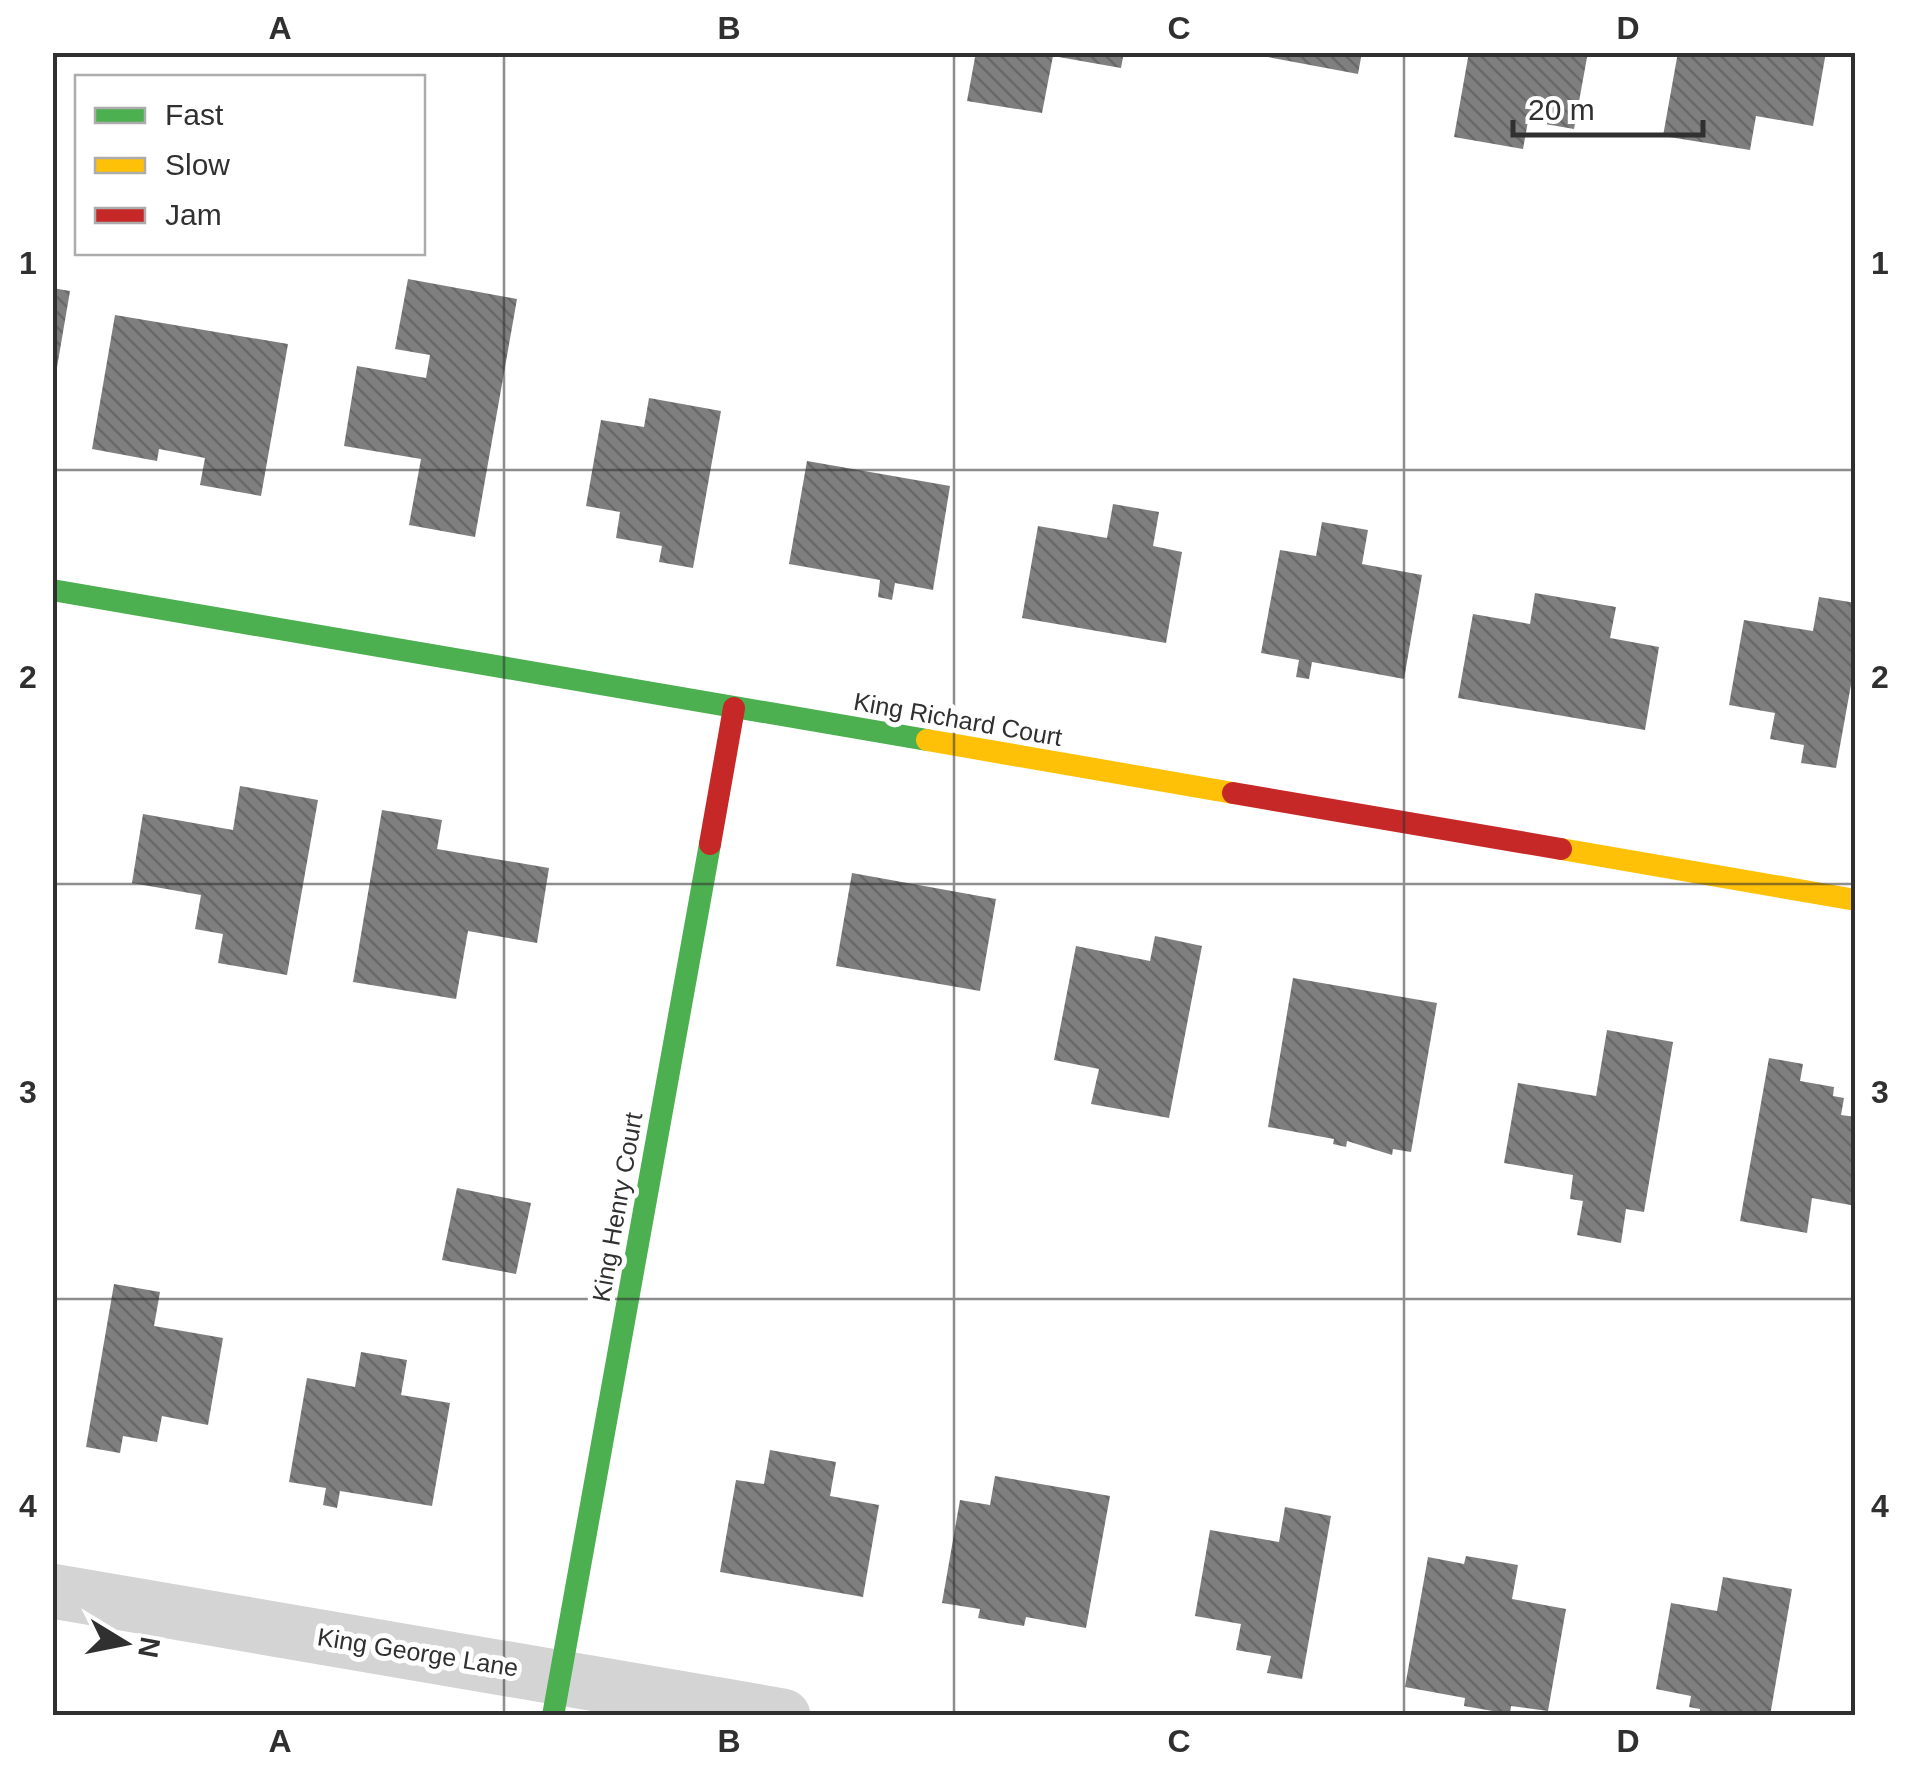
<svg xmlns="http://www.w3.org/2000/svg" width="1908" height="1768" viewBox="0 0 1908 1768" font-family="Helvetica,sans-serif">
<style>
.building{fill:url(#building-back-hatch)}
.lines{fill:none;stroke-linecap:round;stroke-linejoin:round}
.street{stroke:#d4d4d4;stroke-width:55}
.fast{stroke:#4caf50;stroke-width:22}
.slow{stroke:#ffc107;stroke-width:22}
.jam{stroke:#c62828;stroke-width:22}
.grid{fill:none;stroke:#303030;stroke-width:2.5;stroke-opacity:0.55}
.labels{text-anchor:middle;stroke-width:10;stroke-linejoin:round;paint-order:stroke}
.street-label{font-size:25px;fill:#303030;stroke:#fff}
.neatline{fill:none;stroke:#303030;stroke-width:4}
.grid-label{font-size:32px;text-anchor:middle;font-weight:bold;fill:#303030}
</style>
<defs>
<pattern id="building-back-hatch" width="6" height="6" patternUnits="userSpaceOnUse" patternTransform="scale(2.5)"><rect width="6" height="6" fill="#7f7f7f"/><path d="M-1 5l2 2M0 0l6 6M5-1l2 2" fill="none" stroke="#686868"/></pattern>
</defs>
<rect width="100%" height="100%" fill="#fff"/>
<g class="building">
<path d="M 976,52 L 1124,52 L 1121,68 L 1053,56 L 1042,113 L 967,101 Z"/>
<path d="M 1241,52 L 1362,52 L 1358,74 Z"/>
<path d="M 1469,52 L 1588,52 L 1574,129 L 1528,121 L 1523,149 L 1454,137 Z"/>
<path d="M 1678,52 L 1826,52 L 1813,126 L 1756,116 L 1750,150 L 1663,136 Z"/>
<path d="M 408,279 L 517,299 L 475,537 L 409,525 L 421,459 L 344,446 L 357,366 L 426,378 L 430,355 L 395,349 Z"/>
<path d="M 52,288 L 70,291 L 55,379 L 52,379 Z"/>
<path d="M 115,315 L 288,344 L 261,496 L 200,485 L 205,458 L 159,449 L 157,461 L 92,449 Z"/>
<path d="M 649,398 L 721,411 L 693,568 L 659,562 L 662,546 L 616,538 L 620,512 L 586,506 L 601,420 L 644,427 Z"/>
<path d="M 807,461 L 950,486 L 933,590 L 895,583 L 892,600 L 878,597 L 880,580 L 789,564 Z"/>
<path d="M 1113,504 L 1159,512 L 1153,546 L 1182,552 L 1166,643 L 1022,618 L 1038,526 L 1107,538 Z"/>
<path d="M 1322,522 L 1368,530 L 1362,564 L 1422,575 L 1404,679 L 1312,662 L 1309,679 L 1296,677 L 1299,660 L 1261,653 L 1280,550 L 1316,556 Z"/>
<path d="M 1535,593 L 1616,607 L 1610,638 L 1659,647 L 1645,730 L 1458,698 L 1473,614 L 1530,624 Z"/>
<path d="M 1819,597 L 1856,603 L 1856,657 L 1836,768 L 1801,763 L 1804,745 L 1770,739 L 1775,713 L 1729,705 L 1744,620 L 1813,631 Z"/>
<path d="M 240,786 L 318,800 L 287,975 L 218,963 L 223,934 L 195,929 L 201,895 L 132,883 L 143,814 L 233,830 Z"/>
<path d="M 382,810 L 442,820 L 437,849 L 549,868 L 537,943 L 468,931 L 456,999 L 353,982 Z"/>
<path d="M 852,873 L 996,899 L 980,991 L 836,966 Z"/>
<path d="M 1155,936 L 1202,946 L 1169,1118 L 1091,1104 L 1099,1069 L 1054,1060 L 1076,946 L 1150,961 Z"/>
<path d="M 1293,978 L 1437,1003 L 1411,1152 L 1393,1149 L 1392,1155 L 1347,1141 L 1346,1147 L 1333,1144 L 1334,1139 L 1268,1127 Z"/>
<path d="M 1607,1030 L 1673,1042 L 1644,1212 L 1626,1209 L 1621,1243 L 1577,1235 L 1583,1201 L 1570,1199 L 1573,1175 L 1504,1163 L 1518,1083 L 1596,1096 Z"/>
<path d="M 1769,1058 L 1803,1064 L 1800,1081 L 1834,1087 L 1833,1096 L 1844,1098 L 1841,1115 L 1856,1117 L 1856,1206 L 1812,1198 L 1807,1233 L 1740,1221 Z"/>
<path d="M 457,1188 L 531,1203 L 516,1274 L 442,1260 Z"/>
<path d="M 114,1284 L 160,1292 L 154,1326 L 223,1338 L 208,1425 L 162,1416 L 157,1442 L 123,1436 L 120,1453 L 86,1447 Z"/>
<path d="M 361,1352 L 407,1360 L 401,1395 L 450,1403 L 432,1506 L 340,1491 L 337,1508 L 323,1505 L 326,1488 L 289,1482 L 307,1378 L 355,1387 Z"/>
<path d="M 770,1450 L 836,1462 L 830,1496 L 879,1505 L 863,1597 L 720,1572 L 736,1480 L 764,1484 Z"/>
<path d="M 995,1476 L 1110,1496 L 1086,1628 L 1026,1617 L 1024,1626 L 978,1618 L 980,1609 L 942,1603 L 960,1500 L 990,1505 Z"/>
<path d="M 1285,1507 L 1331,1516 L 1302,1679 L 1267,1673 L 1271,1656 L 1236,1650 L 1241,1624 L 1195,1616 L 1210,1530 L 1279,1542 Z"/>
<path d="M 1466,1556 L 1518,1565 L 1512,1599 L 1566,1609 L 1548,1711 L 1511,1706 L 1510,1714 L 1464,1706 L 1465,1698 L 1405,1687 L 1428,1557 L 1464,1564 Z"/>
<path d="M 1723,1577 L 1792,1589 L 1770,1716 L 1699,1716 L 1700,1709 L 1689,1707 L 1691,1696 L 1656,1689 L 1671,1603 L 1717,1611 Z"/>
</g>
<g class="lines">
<path class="street" d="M 52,1591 L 783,1716"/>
<g class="fast">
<path d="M 52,590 L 927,740"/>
<path d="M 553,1716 L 710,844"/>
</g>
<g class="slow">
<path d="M 927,740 L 1233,793"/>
<path d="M 1561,849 L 1856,900"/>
</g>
<g class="jam">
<path d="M 1233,793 L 1561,849"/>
<path d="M 710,844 L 734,708"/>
</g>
</g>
<path class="grid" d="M 504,52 L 504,1716M 954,52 L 954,1716M 1404,52 L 1404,1716M 52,470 L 1856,470M 52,884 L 1856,884M 52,1299 L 1856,1299"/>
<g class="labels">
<g class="street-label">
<text transform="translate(958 719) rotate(10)" y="9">King Richard Court</text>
<text transform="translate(617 1207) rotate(-80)" y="9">King Henry Court</text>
<text transform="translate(418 1652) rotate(9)" y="9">King George Lane</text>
</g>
</g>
<rect width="1908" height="1768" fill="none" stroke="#ffffff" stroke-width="110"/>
<rect x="75" y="75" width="350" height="180" fill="#ffffff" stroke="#acacac" stroke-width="2.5"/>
<rect x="95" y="108" width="50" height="15" fill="#4caf50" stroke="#acacac" stroke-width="2.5"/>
<text x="165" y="125" font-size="30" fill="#303030">Fast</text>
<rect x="95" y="158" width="50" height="15" fill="#ffc107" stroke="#acacac" stroke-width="2.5"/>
<text x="165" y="175" font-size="30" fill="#303030">Slow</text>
<rect x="95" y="208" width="50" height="15" fill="#c62828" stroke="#acacac" stroke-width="2.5"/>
<text x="165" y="225" font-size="30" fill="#303030">Jam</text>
<g transform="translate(125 1643) rotate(100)" stroke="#ffffff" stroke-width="8" paint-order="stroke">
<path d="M0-8L18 38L0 25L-18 38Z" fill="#303030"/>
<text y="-15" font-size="28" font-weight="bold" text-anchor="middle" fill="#303030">N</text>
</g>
<path d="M1513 120v15h190v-15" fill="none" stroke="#303030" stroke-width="5"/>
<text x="1528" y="120" font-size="30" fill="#303030" stroke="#ffffff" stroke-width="8" paint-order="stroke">20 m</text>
<rect x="55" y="55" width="1798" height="1658" class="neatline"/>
<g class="grid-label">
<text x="280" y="39">A</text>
<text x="729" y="39">B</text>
<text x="1179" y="39">C</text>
<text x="1628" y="39">D</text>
<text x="28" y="274">1</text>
<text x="1880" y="274">1</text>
<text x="28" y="688">2</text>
<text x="1880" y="688">2</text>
<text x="28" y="1103">3</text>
<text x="1880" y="1103">3</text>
<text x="28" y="1517">4</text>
<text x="1880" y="1517">4</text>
<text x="280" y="1752">A</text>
<text x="729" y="1752">B</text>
<text x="1179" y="1752">C</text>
<text x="1628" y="1752">D</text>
</g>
</svg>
